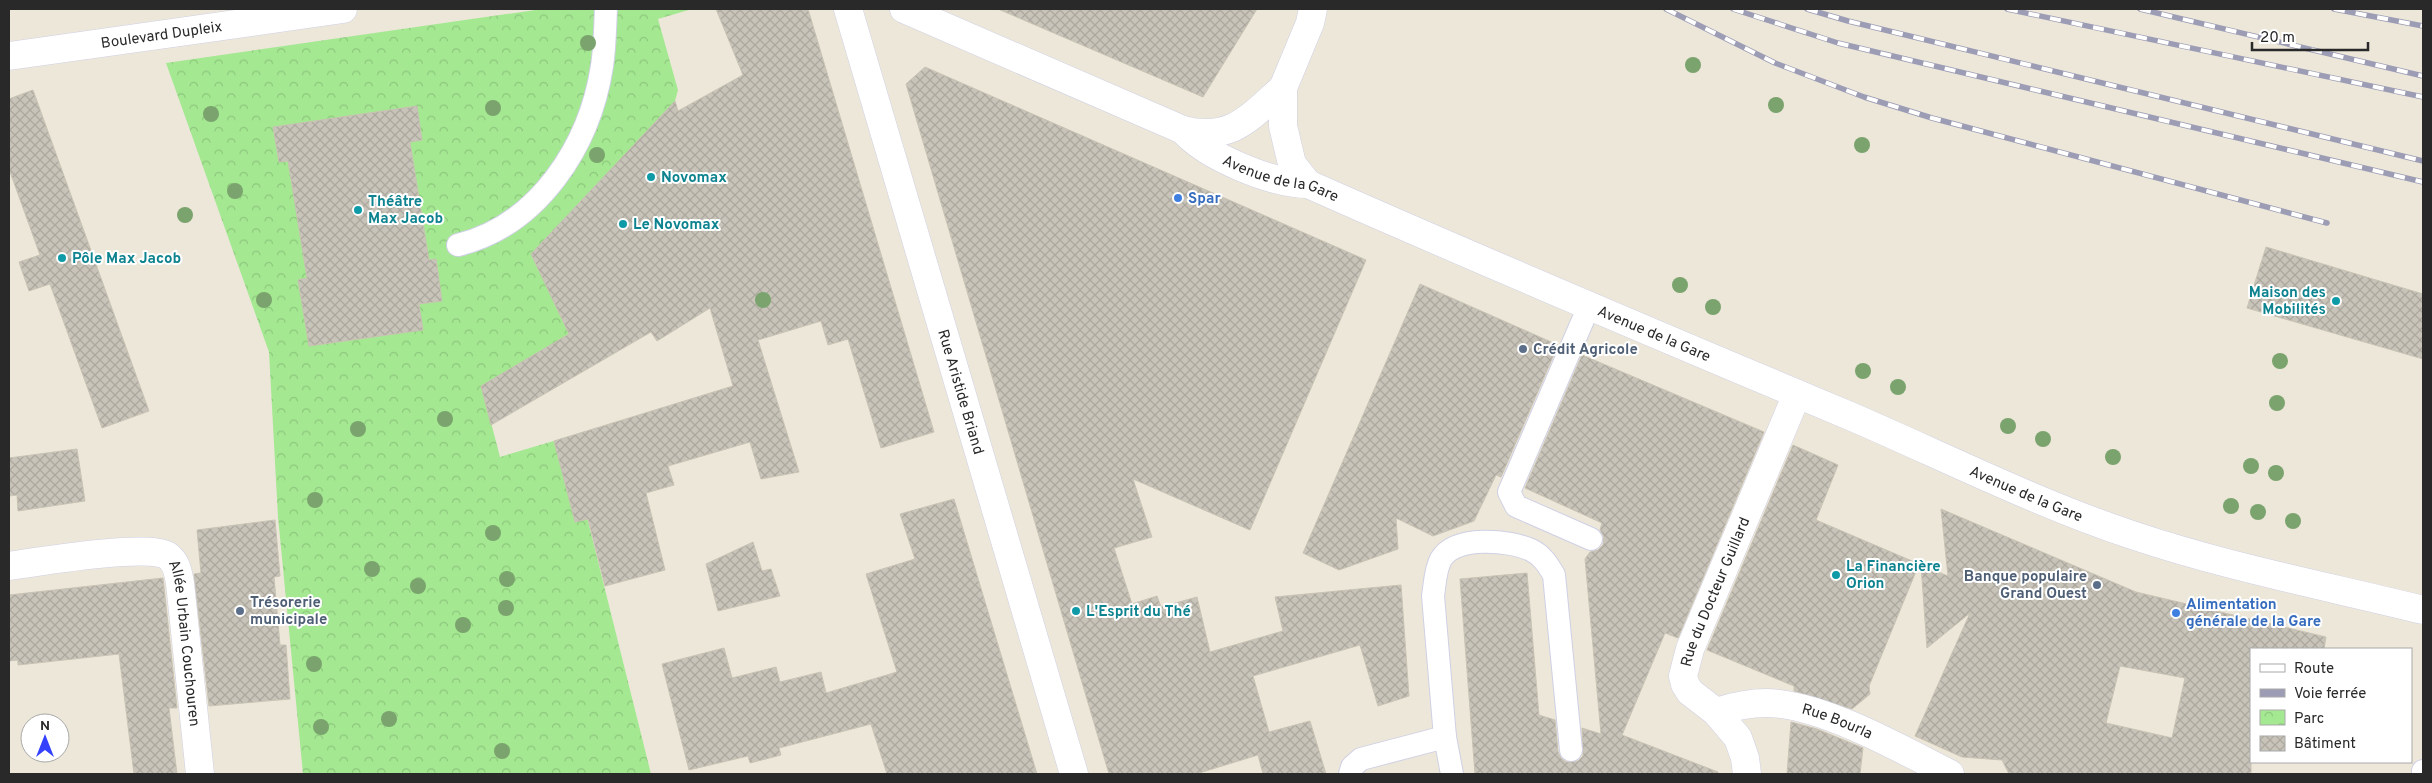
<svg xmlns="http://www.w3.org/2000/svg" width="2432" height="783" viewBox="0 0 2432 783" font-family="Overpass,sans-serif">
<style>
.park{fill:url(#park-crowns)}
.building{fill:url(#building-cross-hatch);stroke:#c8c3b3;fill-rule:evenodd}
.lines{fill:none;stroke-linecap:round;stroke-linejoin:round}
.service-casing{stroke:#cfd0e4;stroke-width:24}
.minor-casing{stroke:#cfd0e4;stroke-width:29}
.tertiary-casing{stroke:#cfd0e4;stroke-width:29}
.secondary-casing{stroke:#cfd0e4;stroke-width:29}
.service{stroke:#fff;stroke-width:22}
.minor{stroke:#fff;stroke-width:28}
.tertiary{stroke:#fff;stroke-width:28}
.secondary{stroke:#fff;stroke-width:28}
.rail-casing{stroke:#9c9db5;stroke-width:5.5}
.rail{stroke:#fff;stroke-width:4;stroke-dasharray:11;stroke-linecap:butt}
.tree{fill:#7aa36d}
.culture-dot{fill:#0f9aa8;stroke:#fff;stroke-width:2}
.shop-dot{fill:#3f7fe0;stroke:#fff;stroke-width:2}
.service-dot{fill:#5c6f8a;stroke:#fff;stroke-width:2}
.labels{text-anchor:middle;stroke-width:4;stroke-linejoin:round;paint-order:stroke}
.street-label{font-size:15px;fill:#292929;stroke:#fff}
.culture-label{font-size:15px;font-weight:bold;fill:#0d838f;stroke:#fff;text-anchor:start}
.shop-label{font-size:15px;font-weight:bold;fill:#366cbe;stroke:#fff;text-anchor:start}
.service-label{font-size:15px;font-weight:bold;fill:#4e5e75;stroke:#fff;text-anchor:start}
</style>
<defs>
<pattern id="park-crowns" width="20" height="18" patternUnits="userSpaceOnUse" patternTransform="scale(1.25)"><rect width="20" height="18" fill="#a4e891"/><path d="M2 6a3 3 0 1 1 6 0M12 15a3 3 0 1 1 6 0" fill="none" stroke="#8dc77d"/></pattern>
<pattern id="building-cross-hatch" width="8" height="8" patternUnits="userSpaceOnUse" patternTransform="scale(1.25)"><rect width="8" height="8" fill="#c8c4b9"/><path d="M0 0l8 8M0 8l8-8" fill="none" stroke="#aca89f"/></pattern>
</defs>
<rect width="100%" height="100%" fill="#ede7da"/>
<path class="park" d="M 542,9 L 692,9 L 658,19 L 678,90 L 675,101 L 681,124 L 727,241 L 482,388 L 500,457 L 567,437 L 651,774 L 303,774 L 278,517 L 269,352 L 166,63 Z"/>
<g class="building">
<path d="M 716,9 L 808,9 L 934,432 L 881,448 L 848,339 L 828,345 L 821,321 L 758,340 L 799,472 L 761,479 L 750,442 L 668,466 L 674,485 L 646,493 L 665,570 L 605,586 L 588,519 L 575,522 L 554,441 L 733,386 L 710,308 L 657,341 L 651,332 L 491,425 L 481,386 L 569,334 L 531,254 L 675,101 L 678,111 L 743,75 Z"/>
<path d="M 998,9 L 1257,9 L 1203,97 Z"/>
<path d="M 925,67 L 1366,260 L 1250,530 L 1133,479 L 1152,537 L 1114,548 L 1132,604 L 1157,596 L 1161,607 L 1197,597 L 1210,652 L 1283,631 L 1275,597 L 1401,585 L 1409,696 L 1378,706 L 1360,645 L 1253,676 L 1269,732 L 1310,721 L 1326,774 L 1263,774 L 1258,755 L 1196,774 L 1109,774 L 906,84 Z"/>
<path d="M 33,90 L 149,411 L 102,428 L 50,284 L 29,291 L 19,262 L 40,255 L 9,169 L 9,99 Z"/>
<path d="M 417,106 L 422,140 L 410,142 L 429,260 L 436,259 L 442,301 L 419,304 L 423,330 L 309,346 L 298,280 L 307,278 L 288,161 L 279,162 L 273,127 Z"/>
<path d="M 2266,247 L 2423,294 L 2423,359 L 2247,308 Z"/>
<path d="M 1420,284 L 1558,345 L 1501,477 L 1496,475 L 1474,521 L 1433,536 L 1396,518 L 1398,549 L 1339,570 L 1303,553 Z"/>
<path d="M 1582,355 L 1764,432 L 1678,638 L 1665,633 L 1622,735 L 1718,772 L 1718,774 L 1475,774 L 1460,579 L 1527,573 L 1539,715 L 1555,720 L 1558,752 L 1561,758 L 1566,762 L 1578,761 L 1583,756 L 1582,728 L 1601,734 L 1585,559 L 1590,552 L 1598,550 L 1603,545 L 1604,537 L 1600,530 L 1602,523 L 1525,488 Z"/>
<path d="M 1793,445 L 1838,465 L 1816,520 L 1919,564 L 1869,686 L 1870,694 L 1852,709 L 1794,691 L 1794,686 L 1707,650 Z"/>
<path d="M 77,449 L 85,501 L 18,511 L 17,495 L 9,496 L 9,458 Z"/>
<path d="M 954,499 L 1037,774 L 887,774 L 871,724 L 779,748 L 781,755 L 750,763 L 748,756 L 689,770 L 662,664 L 724,648 L 732,678 L 776,667 L 780,682 L 821,672 L 826,693 L 897,672 L 866,574 L 915,559 L 900,514 Z"/>
<path d="M 1941,509 L 2136,592 L 2326,637 L 2324,649 L 2251,649 L 2251,774 L 2009,774 L 2002,760 L 1962,757 L 1915,736 L 1970,613 L 1927,648 L 1921,565 L 1948,576 ZM 2120,666 L 2185,678 L 2172,738 L 2106,723 Z"/>
<path d="M 275,520 L 280,576 L 274,577 L 280,645 L 286,645 L 290,699 L 209,706 L 194,574 L 201,573 L 197,530 Z"/>
<path d="M 753,542 L 762,571 L 771,569 L 780,596 L 718,611 L 706,564 Z"/>
<path d="M 163,578 L 177,708 L 169,708 L 177,774 L 134,774 L 119,654 L 18,665 L 18,660 L 9,661 L 9,595 Z"/>
<path d="M 1791,722 L 1817,729 L 1863,748 L 1860,774 L 1787,774 Z"/>
</g>
<g class="lines">
<g class="service-casing">
<g id="service">
<path d="M 458,245 C 539,225 590,145 602,66 C 605,47 605,28 606,9"/>
<path d="M 1589,306 L 1509,492 L 1516,506 L 1591,539"/>
<path d="M 1350,774 L 1352,767 L 1361,759 L 1445,737"/>
<path d="M 1452,774 L 1445,737 L 1433,596 C 1435,584 1435,570 1441,559 C 1456,535 1509,540 1531,550 C 1542,555 1548,565 1554,575 L 1571,750"/>
<path d="M 2423,774 L 2423,771"/>
</g>
</g>
<g class="minor-casing">
<g id="minor">
<path id="s1" d="M 848,9 L 1074,774"/>
<path id="s2" d="M 9,566 C 36,562 150,543 168,556 C 177,563 178,573 180,583 L 200,774"/>
<path id="s3" d="M 1716,712 C 1738,705 1758,701 1780,704 C 1832,710 1903,750 1950,774"/>
<path id="s4" d="M 1747,774 L 1745,758 L 1738,738 L 1716,712 L 1690,692 L 1685,684 L 1683,676 L 1690,649 L 1797,394"/>
</g>
</g>
<g class="tertiary-casing">
<path id="tertiary" d="M 1183,130 C 1231,142 1249,118 1283,88"/>
</g>
<g class="secondary-casing">
<g id="secondary">
<path id="s5" d="M 904,9 L 1183,130 C 1207,157 1272,184 1308,184 C 1488,264 1669,340 1850,416 C 1943,456 2036,503 2132,535 C 2227,567 2326,586 2423,610"/>
<path id="s6" d="M 9,56 L 343,9"/>
<path d="M 1308,184 L 1292,164 L 1283,126 L 1283,88 L 1310,23 L 1313,9"/>
</g>
</g>
<use href="#service" class="service"/>
<use href="#minor" class="minor"/>
<use href="#tertiary" class="tertiary"/>
<use href="#secondary" class="secondary"/>
<g class="rail-casing">
<g id="rail">
<path d="M 1666,9 L 1775,63 L 1864,97 L 1932,118 L 2327,223"/>
<path d="M 1733,9 L 1838,43 L 2423,182"/>
<path d="M 1807,9 L 1848,21 L 2423,161"/>
<path d="M 2007,9 L 2423,97"/>
<path d="M 2140,9 L 2423,76"/>
<path d="M 2334,9 L 2423,26"/>
</g>
</g>
<use href="#rail" class="rail"/>
</g>
<g class="tree">
<circle cx="588" cy="43" r="8"/>
<circle cx="1693" cy="65" r="8"/>
<circle cx="1776" cy="105" r="8"/>
<circle cx="493" cy="108" r="8"/>
<circle cx="211" cy="114" r="8"/>
<circle cx="1862" cy="145" r="8"/>
<circle cx="597" cy="155" r="8"/>
<circle cx="235" cy="191" r="8"/>
<circle cx="185" cy="215" r="8"/>
<circle cx="1680" cy="285" r="8"/>
<circle cx="264" cy="300" r="8"/>
<circle cx="763" cy="300" r="8"/>
<circle cx="1713" cy="307" r="8"/>
<circle cx="2280" cy="361" r="8"/>
<circle cx="1863" cy="371" r="8"/>
<circle cx="1898" cy="387" r="8"/>
<circle cx="2277" cy="403" r="8"/>
<circle cx="445" cy="419" r="8"/>
<circle cx="2008" cy="426" r="8"/>
<circle cx="358" cy="429" r="8"/>
<circle cx="2043" cy="439" r="8"/>
<circle cx="2113" cy="457" r="8"/>
<circle cx="2251" cy="466" r="8"/>
<circle cx="2276" cy="473" r="8"/>
<circle cx="315" cy="500" r="8"/>
<circle cx="2231" cy="506" r="8"/>
<circle cx="2258" cy="512" r="8"/>
<circle cx="2293" cy="521" r="8"/>
<circle cx="493" cy="533" r="8"/>
<circle cx="372" cy="569" r="8"/>
<circle cx="507" cy="579" r="8"/>
<circle cx="418" cy="586" r="8"/>
<circle cx="506" cy="608" r="8"/>
<circle cx="463" cy="625" r="8"/>
<circle cx="314" cy="664" r="8"/>
<circle cx="389" cy="719" r="8"/>
<circle cx="321" cy="727" r="8"/>
<circle cx="502" cy="751" r="8"/>
</g>
<g class="culture-dot">
<circle cx="651" cy="177" r="5"/>
<circle cx="358" cy="210" r="5"/>
<circle cx="623" cy="224" r="5"/>
<circle cx="62" cy="258" r="5"/>
<circle cx="2336" cy="301" r="5"/>
<circle cx="1836" cy="575" r="5"/>
<circle cx="1076" cy="611" r="5"/>
</g>
<g class="shop-dot">
<circle cx="1178" cy="198" r="5"/>
<circle cx="2176" cy="613" r="5"/>
</g>
<g class="service-dot">
<circle cx="1523" cy="349" r="5"/>
<circle cx="2097" cy="585" r="5"/>
<circle cx="240" cy="611" r="5"/>
</g>
<g class="labels">
<g class="street-label">
<text dy="5" stroke="none"><textPath href="#s6" startOffset="154">Boulevard Dupleix</textPath></text>
<text dy="5" stroke="none"><textPath href="#s5" startOffset="415">Avenue de la Gare</textPath></text>
<text dy="5" stroke="none"><textPath href="#s5" startOffset="820">Avenue de la Gare</textPath></text>
<text dy="5" stroke="none"><textPath href="#s1" startOffset="399">Rue Aristide Briand</textPath></text>
<text dy="5" stroke="none"><textPath href="#s5" startOffset="1225">Avenue de la Gare</textPath></text>
<text dy="5" stroke="none"><textPath href="#s4" startOffset="212">Rue du Docteur Guillard</textPath></text>
<text dy="5" stroke="none"><textPath href="#s2" startOffset="251">Allée Urbain Couchouren</textPath></text>
<text dy="5" stroke="none"><textPath href="#s3" startOffset="125">Rue Bourla</textPath></text>
</g>
<g class="culture-label">
<text x="661" y="182">Novomax</text>
<text x="368" y="206">Théâtre<tspan x="368" dy="17">Max Jacob</tspan></text>
<text x="633" y="229">Le Novomax</text>
<text x="72" y="263">Pôle Max Jacob</text>
<text x="2326" y="297" text-anchor="end">Maison des<tspan x="2326" dy="17">Mobilités</tspan></text>
<text x="1846" y="571">La Financière<tspan x="1846" dy="17">Orion</tspan></text>
<text x="1086" y="616">L'Esprit du Thé</text>
</g>
<g class="shop-label">
<text x="1188" y="203">Spar</text>
<text x="2186" y="609">Alimentation<tspan x="2186" dy="17">générale de la Gare</tspan></text>
</g>
<g class="service-label">
<text x="1533" y="354">Crédit Agricole</text>
<text x="2087" y="581" text-anchor="end">Banque populaire<tspan x="2087" dy="17">Grand Ouest</tspan></text>
<text x="250" y="607">Trésorerie<tspan x="250" dy="17">municipale</tspan></text>
</g>
</g>
<rect width="2432" height="783" fill="none" stroke="#292929" stroke-width="20"/>
<rect x="2250" y="648" width="162" height="115" fill="#ffffff" stroke="#a9a9a9"/>
<rect x="2260" y="664" width="25" height="8" fill="#ffffff" stroke="#a9a9a9"/>
<text x="2294" y="673" font-size="15" fill="#292929">Route</text>
<rect x="2260" y="689" width="25" height="8" fill="#9c9db5" stroke="#a9a9a9"/>
<text x="2294" y="698" font-size="15" fill="#292929">Voie ferrée</text>
<rect x="2260" y="710" width="25" height="15" fill="url(#park-crowns)" stroke="#a9a9a9"/>
<text x="2294" y="723" font-size="15" fill="#292929">Parc</text>
<rect x="2260" y="736" width="25" height="15" fill="url(#building-cross-hatch)" stroke="#a9a9a9"/>
<text x="2294" y="748" font-size="15" fill="#292929">Bâtiment</text>
<g transform="translate(45 738)"><circle r="24" fill="#ffffff" stroke="#a9a9a9"/>
<path d="M0-4L9 19L0 12L-9 19Z" fill="#3441ff"/>
<text y="-8" font-size="14" font-weight="bold" text-anchor="middle" fill="#292929">N</text>
</g>
<path d="M2252 42v8h116v-8" fill="none" stroke="#292929" stroke-width="2.5"/>
<text x="2260" y="42" font-size="15" fill="#292929" stroke="#ffffff" stroke-width="4" paint-order="stroke">20 m</text>
</svg>
